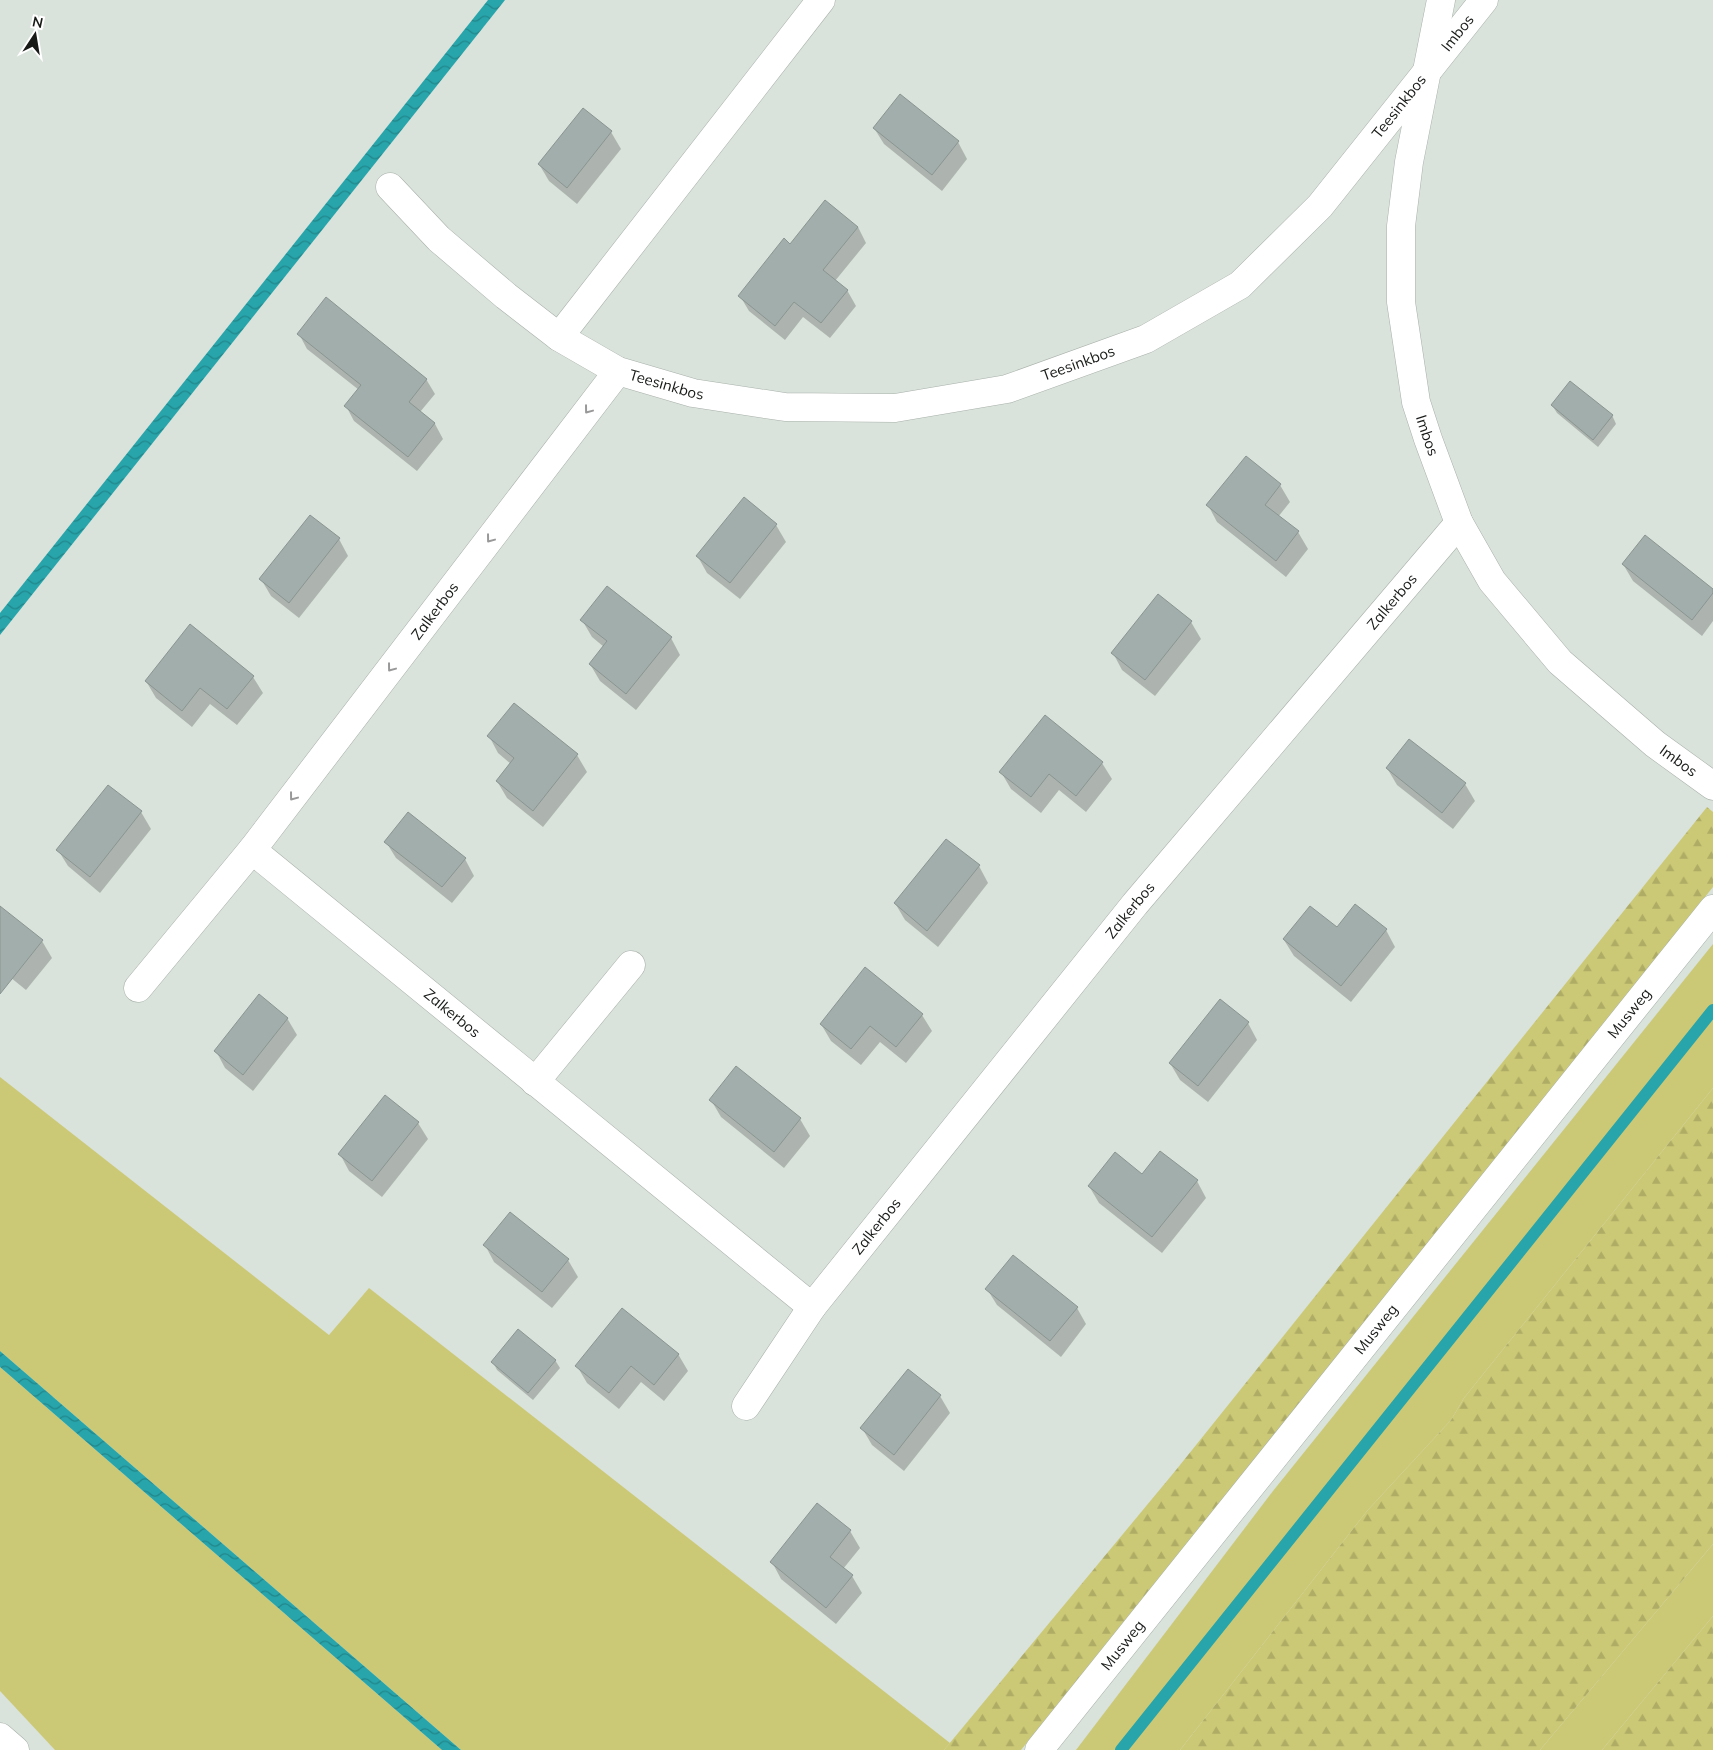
<svg xmlns="http://www.w3.org/2000/svg" width="1713" height="1750" viewBox="0 0 1713 1750" font-family="Mulish,sans-serif">
<style>
.grass{fill:#ccc976}
.forest{fill:url(#forest-firs)}
.water{fill:url(#water-waves)}
.shadow{fill:#0003}
.lines{fill:none;stroke-linecap:round;stroke-linejoin:round}
.stream{stroke:#27a5ab;stroke-width:12}
.building{fill:#a2aeab;stroke:#8a9592}
.minor-casing{stroke:#a8b1aa;stroke-width:29}
.tertiary-casing{stroke:#a8b1aa;stroke-width:29}
.minor{stroke:#fff;stroke-width:28}
.tertiary{stroke:#fff;stroke-width:28}
.oneway{stroke:#979897}
.labels{text-anchor:middle;stroke-width:5;stroke-linejoin:round;paint-order:stroke}
.street-label{font-size:15px;fill:#171a17;stroke:#fff}
</style>
<defs>
<pattern id="forest-firs" width="22" height="20" patternUnits="userSpaceOnUse" patternTransform="scale(1.25)"><rect width="22" height="20" fill="#ccc976"/><path d="M5 1l3.5 6h-7zM16 11l3.5 6h-7z" fill="#aeac65"/></pattern>
<pattern id="water-waves" width="16" height="10" patternUnits="userSpaceOnUse" patternTransform="scale(1.25)"><rect width="16" height="10" fill="#27a5ab"/><path d="M0 5q4-4 8 0t8 0" fill="none" stroke="#21868a"/></pattern>
</defs>
<rect width="100%" height="100%" fill="#d9e2db"/>
<g class="grass">
<path d="M 1713,944 L 1713,1088 L 1464,1398 L 1451,1420 L 1367,1511 L 1180,1750 L 1076,1750 L 1273,1491 Z"/>
<path d="M 0,1077 L 329,1335 L 369,1288 L 950,1743 L 944,1750 L 461,1750 L 0,1351 Z"/>
<path d="M 0,1367 L 442,1750 L 55,1750 L 0,1691 Z"/>
<path d="M 1713,1544 L 1713,1616 L 1602,1750 L 1540,1750 Z"/>
</g>
<g class="forest">
<path d="M 1707,807 L 1713,812 L 1713,887 L 1021,1750 L 944,1750 L 1176,1470 Z"/>
<path d="M 1713,1088 L 1713,1544 L 1540,1750 L 1180,1750 L 1367,1511 L 1451,1420 L 1464,1398 Z"/>
<path d="M 1713,1616 L 1713,1750 L 1602,1750 Z"/>
</g>
<g class="water">
<path d="M 488,0 L 505,0 L 0,635 L 0,613 Z"/>
<path d="M 0,1351 L 461,1750 L 442,1750 L 0,1367 Z"/>
</g>
<g class="shadow">
<path d="M 583,109 L 611,132 L 621,149 L 577,204 L 549,181 L 539,164 Z"/>
<path d="M 874,128 L 958,142 L 967,159 L 942,191 L 884,144 Z"/>
<path d="M 858,227 L 866,243 L 835,281 L 847,290 L 856,306 L 830,338 L 803,317 L 785,340 L 749,311 L 740,296 L 790,245 Z"/>
<path d="M 299,334 L 426,379 L 435,394 L 420,412 L 435,424 L 443,439 L 417,471 L 354,421 L 346,406 L 359,390 L 307,349 Z"/>
<path d="M 1552,405 L 1612,415 L 1616,424 L 1598,447 L 1557,413 Z"/>
<path d="M 1280,485 L 1290,502 L 1278,517 L 1298,532 L 1308,549 L 1286,577 L 1217,522 L 1208,505 Z"/>
<path d="M 744,499 L 776,525 L 786,542 L 740,599 L 707,573 L 698,557 Z"/>
<path d="M 339,539 L 348,556 L 299,618 L 271,596 L 261,579 Z"/>
<path d="M 1623,564 L 1713,591 L 1713,621 L 1702,636 L 1633,581 Z"/>
<path d="M 582,620 L 671,638 L 680,655 L 636,710 L 600,681 L 590,664 L 604,647 L 592,637 Z"/>
<path d="M 1191,622 L 1201,639 L 1155,696 L 1122,670 L 1113,653 Z"/>
<path d="M 253,677 L 263,693 L 237,725 L 210,704 L 192,727 L 156,698 L 146,681 Z"/>
<path d="M 515,704 L 577,755 L 587,772 L 543,827 L 507,798 L 497,781 L 511,764 L 498,753 L 489,736 Z"/>
<path d="M 1409,740 L 1465,784 L 1475,801 L 1453,829 L 1397,785 L 1387,768 Z"/>
<path d="M 1102,763 L 1112,779 L 1086,812 L 1059,790 L 1041,813 L 1011,789 L 1001,772 Z"/>
<path d="M 108,787 L 141,812 L 151,829 L 100,893 L 68,866 L 58,850 Z"/>
<path d="M 386,842 L 465,859 L 474,876 L 452,903 L 396,858 Z"/>
<path d="M 979,866 L 988,883 L 938,947 L 905,920 L 895,903 Z"/>
<path d="M 0,908 L 42,941 L 52,958 L 26,990 L 0,969 Z"/>
<path d="M 1337,929 L 1386,930 L 1395,947 L 1351,1002 L 1294,956 L 1284,940 Z"/>
<path d="M 922,1015 L 932,1031 L 906,1063 L 880,1042 L 861,1065 L 831,1041 L 821,1024 Z"/>
<path d="M 287,1018 L 297,1035 L 253,1091 L 225,1068 L 216,1051 Z"/>
<path d="M 1248,1023 L 1257,1040 L 1208,1102 L 1180,1080 L 1170,1063 Z"/>
<path d="M 736,1068 L 800,1119 L 810,1136 L 784,1168 L 721,1117 L 711,1100 Z"/>
<path d="M 418,1123 L 428,1139 L 382,1197 L 349,1171 L 340,1154 Z"/>
<path d="M 1142,1176 L 1197,1181 L 1206,1198 L 1162,1253 L 1099,1203 L 1089,1186 Z"/>
<path d="M 510,1214 L 568,1260 L 578,1277 L 552,1308 L 494,1262 L 485,1245 Z"/>
<path d="M 987,1289 L 1077,1308 L 1086,1324 L 1061,1357 L 997,1305 Z"/>
<path d="M 678,1354 L 688,1371 L 664,1401 L 641,1382 L 619,1409 L 587,1383 L 577,1366 Z"/>
<path d="M 555,1360 L 560,1368 L 533,1400 L 497,1370 L 493,1362 Z"/>
<path d="M 908,1370 L 940,1396 L 950,1413 L 904,1471 L 872,1445 L 862,1428 Z"/>
<path d="M 850,1531 L 860,1548 L 843,1569 L 852,1576 L 862,1593 L 836,1624 L 781,1579 L 772,1562 Z"/>
</g>
<g class="lines">
<path class="stream" d="M 1121,1750 L 1713,1010"/>
</g>
<g class="building">
<path d="M 900,94 L 959,141 L 932,175 L 873,128 Z"/>
<path d="M 583,108 L 612,131 L 567,188 L 538,164 Z"/>
<path d="M 825,200 L 858,227 L 823,270 L 848,290 L 821,323 L 794,302 L 775,326 L 738,296 L 784,238 L 790,244 Z"/>
<path d="M 326,297 L 427,379 L 409,402 L 435,423 L 408,457 L 344,406 L 361,385 L 297,334 Z"/>
<path d="M 1570,381 L 1613,415 L 1593,440 L 1551,405 Z"/>
<path d="M 1246,456 L 1281,484 L 1265,505 L 1299,531 L 1276,561 L 1206,505 Z"/>
<path d="M 744,497 L 777,524 L 730,583 L 696,556 Z"/>
<path d="M 310,515 L 340,538 L 289,603 L 259,579 Z"/>
<path d="M 1645,535 L 1713,589 L 1713,593 L 1692,620 L 1622,564 Z"/>
<path d="M 607,586 L 672,637 L 626,694 L 589,664 L 607,641 L 580,620 Z"/>
<path d="M 1158,594 L 1192,621 L 1145,680 L 1111,653 Z"/>
<path d="M 190,624 L 254,676 L 227,709 L 200,688 L 182,711 L 145,681 Z"/>
<path d="M 514,703 L 578,754 L 533,811 L 496,781 L 514,758 L 487,736 Z"/>
<path d="M 1045,715 L 1103,762 L 1076,796 L 1049,774 L 1031,797 L 999,772 Z"/>
<path d="M 1409,739 L 1466,783 L 1442,813 L 1386,768 Z"/>
<path d="M 108,785 L 142,811 L 90,877 L 56,850 Z"/>
<path d="M 408,812 L 466,858 L 442,887 L 384,842 Z"/>
<path d="M 946,839 L 980,865 L 927,931 L 894,903 Z"/>
<path d="M 1355,904 L 1387,929 L 1341,986 L 1283,939 L 1310,906 L 1337,927 Z"/>
<path d="M 0,906 L 43,940 L 0,994 Z"/>
<path d="M 865,967 L 923,1014 L 896,1047 L 870,1026 L 851,1049 L 820,1024 Z"/>
<path d="M 259,994 L 288,1018 L 243,1075 L 214,1051 Z"/>
<path d="M 1220,999 L 1249,1022 L 1198,1086 L 1169,1063 Z"/>
<path d="M 736,1066 L 801,1118 L 774,1152 L 709,1100 Z"/>
<path d="M 385,1095 L 419,1122 L 372,1181 L 338,1154 Z"/>
<path d="M 1160,1151 L 1198,1180 L 1152,1237 L 1088,1186 L 1115,1152 L 1142,1174 Z"/>
<path d="M 510,1212 L 569,1259 L 542,1292 L 483,1245 Z"/>
<path d="M 1013,1255 L 1078,1307 L 1050,1341 L 985,1289 Z"/>
<path d="M 622,1308 L 679,1354 L 654,1385 L 631,1366 L 609,1393 L 575,1366 Z"/>
<path d="M 518,1329 L 556,1360 L 528,1393 L 491,1362 Z"/>
<path d="M 908,1369 L 941,1395 L 894,1455 L 860,1428 Z"/>
<path d="M 817,1503 L 851,1530 L 830,1557 L 853,1575 L 826,1608 L 770,1562 Z"/>
</g>
<g class="lines">
<g class="minor-casing">
<g id="minor">
<path id="s1" d="M 1441,0 L 1409,162 L 1401,226 L 1401,302 L 1416,402 L 1428,439 L 1459,523 L 1492,581 L 1560,662 L 1655,744 L 1713,786"/>
<path id="s2" d="M 390,187 L 439,239 L 506,296 L 559,337 L 618,371 L 693,393 L 785,407 L 895,408 L 1007,389 L 1146,339 L 1240,285 L 1320,206 L 1484,0"/>
<path d="M 559,337 L 821,0"/>
<path id="s3" d="M 618,371 L 252,850 L 812,1307 L 1135,904 L 1459,523"/>
<path d="M 138,988 L 252,850"/>
<path d="M 535,1082 L 631,965"/>
<path d="M 746,1406 L 812,1307"/>
<path id="s4" d="M 1039,1750 L 1713,909"/>
</g>
</g>
<g class="tertiary-casing">
<path id="tertiary" d="M 0,1737 L 15,1750"/>
</g>
<use href="#minor" class="minor"/>
<use href="#tertiary" class="tertiary"/>
</g>
<defs><path id="oneway-chevron" d="M-2-3.5L2.5 0L-2 3.5" fill="none" stroke-width="1.6" stroke-linecap="round" stroke-linejoin="round" transform="scale(1.25)"/></defs>
<g class="oneway">
<use href="#oneway-chevron" transform="translate(588 410) rotate(127)"/>
<use href="#oneway-chevron" transform="translate(490 539) rotate(127)"/>
<use href="#oneway-chevron" transform="translate(391 668) rotate(127)"/>
<use href="#oneway-chevron" transform="translate(293 797) rotate(127)"/>
</g>
<g class="labels">
<g class="street-label">
<text dy="5" stroke="none"><textPath href="#s2" startOffset="1279">Imbos</textPath></text>
<text dy="5" stroke="none"><textPath href="#s2" startOffset="1185">Teesinkbos</textPath></text>
<text dy="5" stroke="none"><textPath href="#s2" startOffset="765">Teesinkbos</textPath></text>
<text dy="5" stroke="none"><textPath href="#s2" startOffset="345">Teesinkbos</textPath></text>
<text dy="5" stroke="none"><textPath href="#s1" startOffset="442">Imbos</textPath></text>
<text dy="5" stroke="none"><textPath href="#s3" startOffset="2239">Zalkerbos</textPath></text>
<text transform="translate(435 611) rotate(-53)" y="5">Zalkerbos</text>
<text dy="5" stroke="none"><textPath href="#s1" startOffset="862">Imbos</textPath></text>
<text dy="5" stroke="none"><textPath href="#s3" startOffset="1834">Zalkerbos</textPath></text>
<text dy="5" stroke="none"><textPath href="#s4" startOffset="944">Musweg</textPath></text>
<text dy="5" stroke="none"><textPath href="#s3" startOffset="861">Zalkerbos</textPath></text>
<text dy="5" stroke="none"><textPath href="#s3" startOffset="1429">Zalkerbos</textPath></text>
<text dy="5" stroke="none"><textPath href="#s4" startOffset="539">Musweg</textPath></text>
<text dy="5" stroke="none"><textPath href="#s4" startOffset="134">Musweg</textPath></text>
</g>
</g>
<g transform="translate(35 35) rotate(12)" stroke="#ffffff" stroke-width="4" paint-order="stroke">
<path d="M0-4L9 19L0 12L-9 19Z" fill="#171a17"/>
<text y="-8" font-size="14" font-weight="bold" text-anchor="middle" fill="#171a17">N</text>
</g>
</svg>
